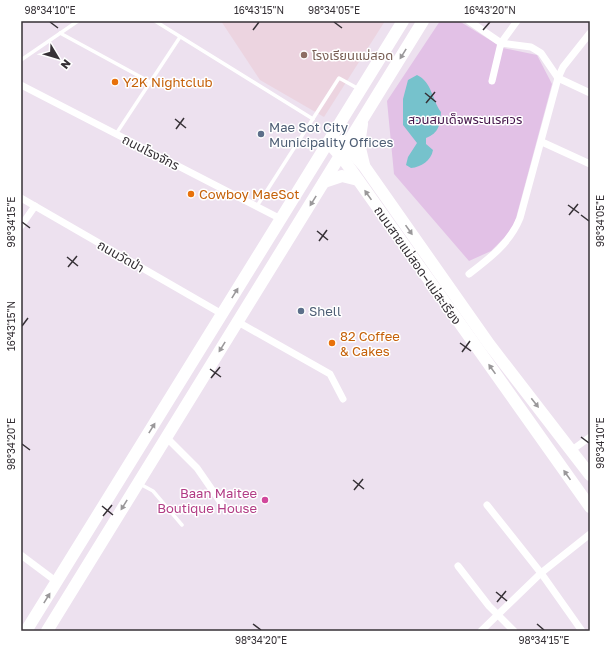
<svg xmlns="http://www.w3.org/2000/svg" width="611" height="652" viewBox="0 0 611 652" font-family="'Golos Text','Noto Sans Thai',sans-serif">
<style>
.education{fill:#ecd4e0}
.green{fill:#e2c1e6}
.water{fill:#76c2cc}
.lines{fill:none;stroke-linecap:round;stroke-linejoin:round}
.service{stroke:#fff;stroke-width:3.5}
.minor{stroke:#fff;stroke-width:7}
.primary{stroke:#fff;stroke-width:12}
.oneway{fill:#9a989a}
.ticks{fill:none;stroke:#363136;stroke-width:1.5}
.education-dot{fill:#8d6e63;stroke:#fff;stroke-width:1.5}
.food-dot{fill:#e8710a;stroke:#fff;stroke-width:1.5}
.service-dot{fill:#5c6f8a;stroke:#fff;stroke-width:1.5}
.hotel-dot{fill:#d1479c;stroke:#fff;stroke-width:1.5}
.labels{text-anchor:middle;stroke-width:3;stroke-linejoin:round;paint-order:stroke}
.education-label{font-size:13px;fill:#785e54;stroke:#fff;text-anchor:start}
.food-label{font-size:13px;fill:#c56008;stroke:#fff;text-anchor:start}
.park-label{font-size:13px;fill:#431349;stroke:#fff}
.service-label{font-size:13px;fill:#4e5e75;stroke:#fff;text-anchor:start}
.street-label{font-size:13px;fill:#363136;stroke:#fff}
.hotel-label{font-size:13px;fill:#b23c85;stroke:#fff;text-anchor:end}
.neatline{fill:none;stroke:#363136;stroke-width:1.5}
.ticks-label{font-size:10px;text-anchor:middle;fill:#363136}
</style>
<rect width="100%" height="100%" fill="#ede1ef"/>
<path class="education" d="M 221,21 L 385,21 L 324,117 L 260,80 Z"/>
<path class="green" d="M 440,21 L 459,21 L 503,48 L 537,55 L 552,84 L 513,229 L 491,251 L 469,261 L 394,174 L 387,101 Z"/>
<path class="water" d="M 417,75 C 432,82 432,100 441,112 C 440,125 439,133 426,138 L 426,144 L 433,150 C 431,161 421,167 411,168 L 406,165 L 408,157 L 417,143 L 403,125 L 403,99 L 408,80 Z"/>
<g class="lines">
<g class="service">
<path d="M 155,21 L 313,119"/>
<path d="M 60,33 L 150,82"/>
<path d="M 21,60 L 78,21"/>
<path d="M 116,134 L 180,37"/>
<path d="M 257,206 L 339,78 L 359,89"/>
<path d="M 140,484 L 153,491 L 182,525"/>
</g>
<g class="minor">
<path d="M 469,21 L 501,43 L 517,21"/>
<path d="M 492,81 L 501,43 L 531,47 L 541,53 L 558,78 L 590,93"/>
<path d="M 21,85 L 281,219"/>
<path d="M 542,142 L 590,164"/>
<path d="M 21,198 L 222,314"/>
<path d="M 21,226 L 35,206"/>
<path d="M 469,274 C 490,258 510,243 520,218 L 558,78 L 563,67 L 590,33"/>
<path d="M 238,322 L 330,374 L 343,399"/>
<path d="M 166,437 L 197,468 L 224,507"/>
<path d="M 572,450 L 590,437"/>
<path d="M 487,505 L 541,573 L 582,631"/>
<path d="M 21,555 L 57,582"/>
<path d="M 458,566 L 489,606 L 514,631"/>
<path d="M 481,631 L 541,573 L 590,534"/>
</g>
<g class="primary">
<path d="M 362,124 L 359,144 L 364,165"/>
<path d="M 342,141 L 364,166 L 489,344 L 590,475"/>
<path d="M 328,142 L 344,160 L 590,507"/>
<path d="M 324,182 L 342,176 L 358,180"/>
<path d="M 26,631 L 403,21"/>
<path d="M 47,631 L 423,21"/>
</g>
</g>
<defs><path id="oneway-solid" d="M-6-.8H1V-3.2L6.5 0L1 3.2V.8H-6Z"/></defs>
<g class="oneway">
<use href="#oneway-solid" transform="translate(403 54) rotate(122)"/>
<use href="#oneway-solid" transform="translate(368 195) rotate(-125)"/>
<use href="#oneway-solid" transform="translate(313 201) rotate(122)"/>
<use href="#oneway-solid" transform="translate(409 230) rotate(55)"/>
<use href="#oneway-solid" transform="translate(235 293) rotate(-58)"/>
<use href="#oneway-solid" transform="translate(222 347) rotate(122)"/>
<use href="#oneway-solid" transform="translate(492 369) rotate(-125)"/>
<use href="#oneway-solid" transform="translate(535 403) rotate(52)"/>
<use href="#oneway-solid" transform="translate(152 428) rotate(-58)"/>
<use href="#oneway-solid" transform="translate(567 475) rotate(-125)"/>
<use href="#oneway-solid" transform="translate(124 505) rotate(122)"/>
<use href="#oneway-solid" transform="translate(47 598) rotate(-58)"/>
</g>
<path class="ticks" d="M 50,22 L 58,28M 334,22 L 342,28M 253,30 L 259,22M 483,30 L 490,22M 425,93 L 436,102M 426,103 L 435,92M 175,119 L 186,128M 176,129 L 184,118M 568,205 L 579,213M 569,215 L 578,204M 581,215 L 589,221M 22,222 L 30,228M 317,231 L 328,240M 319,241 L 327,230M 67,257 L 78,266M 68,267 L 77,256M 22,326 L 28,318M 460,343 L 471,351M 462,352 L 470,341M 210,369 L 221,377M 211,378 L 220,367M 581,437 L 589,443M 22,444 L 30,450M 353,480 L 364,489M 354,490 L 363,479M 102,506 L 113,515M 103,516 L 112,505M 496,592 L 507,601M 497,602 L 506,591M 253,624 L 261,630M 537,624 L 544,630"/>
<circle class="education-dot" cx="304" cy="55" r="4"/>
<g class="food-dot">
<circle cx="115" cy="82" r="4"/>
<circle cx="191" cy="194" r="4"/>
<circle cx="332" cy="343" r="4"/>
</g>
<g class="service-dot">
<circle cx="261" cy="134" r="4"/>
<circle cx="301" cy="311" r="4"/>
</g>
<circle class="hotel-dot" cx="265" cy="500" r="4"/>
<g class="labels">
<g class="education-label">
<text x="312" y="60">โรงเรียนแม่สอด</text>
</g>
<g class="food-label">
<text x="123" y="87">Y2K Nightclub</text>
<text x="199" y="199">Cowboy MaeSot</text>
<text x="340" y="341">82 Coffee<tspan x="340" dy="15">&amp; Cakes</tspan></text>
</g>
<g class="park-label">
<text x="465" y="124">สวนสมเด็จพระนเรศวร</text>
</g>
<g class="service-label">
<text x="269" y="132">Mae Sot City<tspan x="269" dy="15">Municipality Offices</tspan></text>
<text x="309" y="316">Shell</text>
</g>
<g class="street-label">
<text transform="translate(151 152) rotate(27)" y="5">ถนนโรงจักร</text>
<text transform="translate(121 256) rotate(30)" y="5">ถนนวัดป่า</text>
<text transform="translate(418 265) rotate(55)" y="5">ถนนสายแม่สอด–แม่สะเรียง</text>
</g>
<g class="hotel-label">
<text x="257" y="498">Baan Maitee<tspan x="257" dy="15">Boutique House</tspan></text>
</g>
</g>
<rect width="611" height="652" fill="none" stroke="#ffffff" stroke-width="44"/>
<g transform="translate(58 58) rotate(128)" stroke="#ffffff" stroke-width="3" paint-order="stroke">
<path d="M0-3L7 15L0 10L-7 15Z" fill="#363136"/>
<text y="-6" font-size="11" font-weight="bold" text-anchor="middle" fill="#363136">N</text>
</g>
<rect x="22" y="22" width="567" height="608" class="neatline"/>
<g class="ticks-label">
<text x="50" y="14">98°34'10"E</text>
<text x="259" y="14">16°43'15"N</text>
<text x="334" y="14">98°34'05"E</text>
<text x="490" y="14">16°43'20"N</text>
<text transform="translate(600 221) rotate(-90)" y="4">98°34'05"E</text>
<text transform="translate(11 222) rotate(-90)" y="4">98°34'15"E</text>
<text transform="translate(11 326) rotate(-90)" y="4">16°43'15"N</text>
<text transform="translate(600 443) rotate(-90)" y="4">98°34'10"E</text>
<text transform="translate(11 444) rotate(-90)" y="4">98°34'20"E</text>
<text x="261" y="644">98°34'20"E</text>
<text x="544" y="644">98°34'15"E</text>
</g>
</svg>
